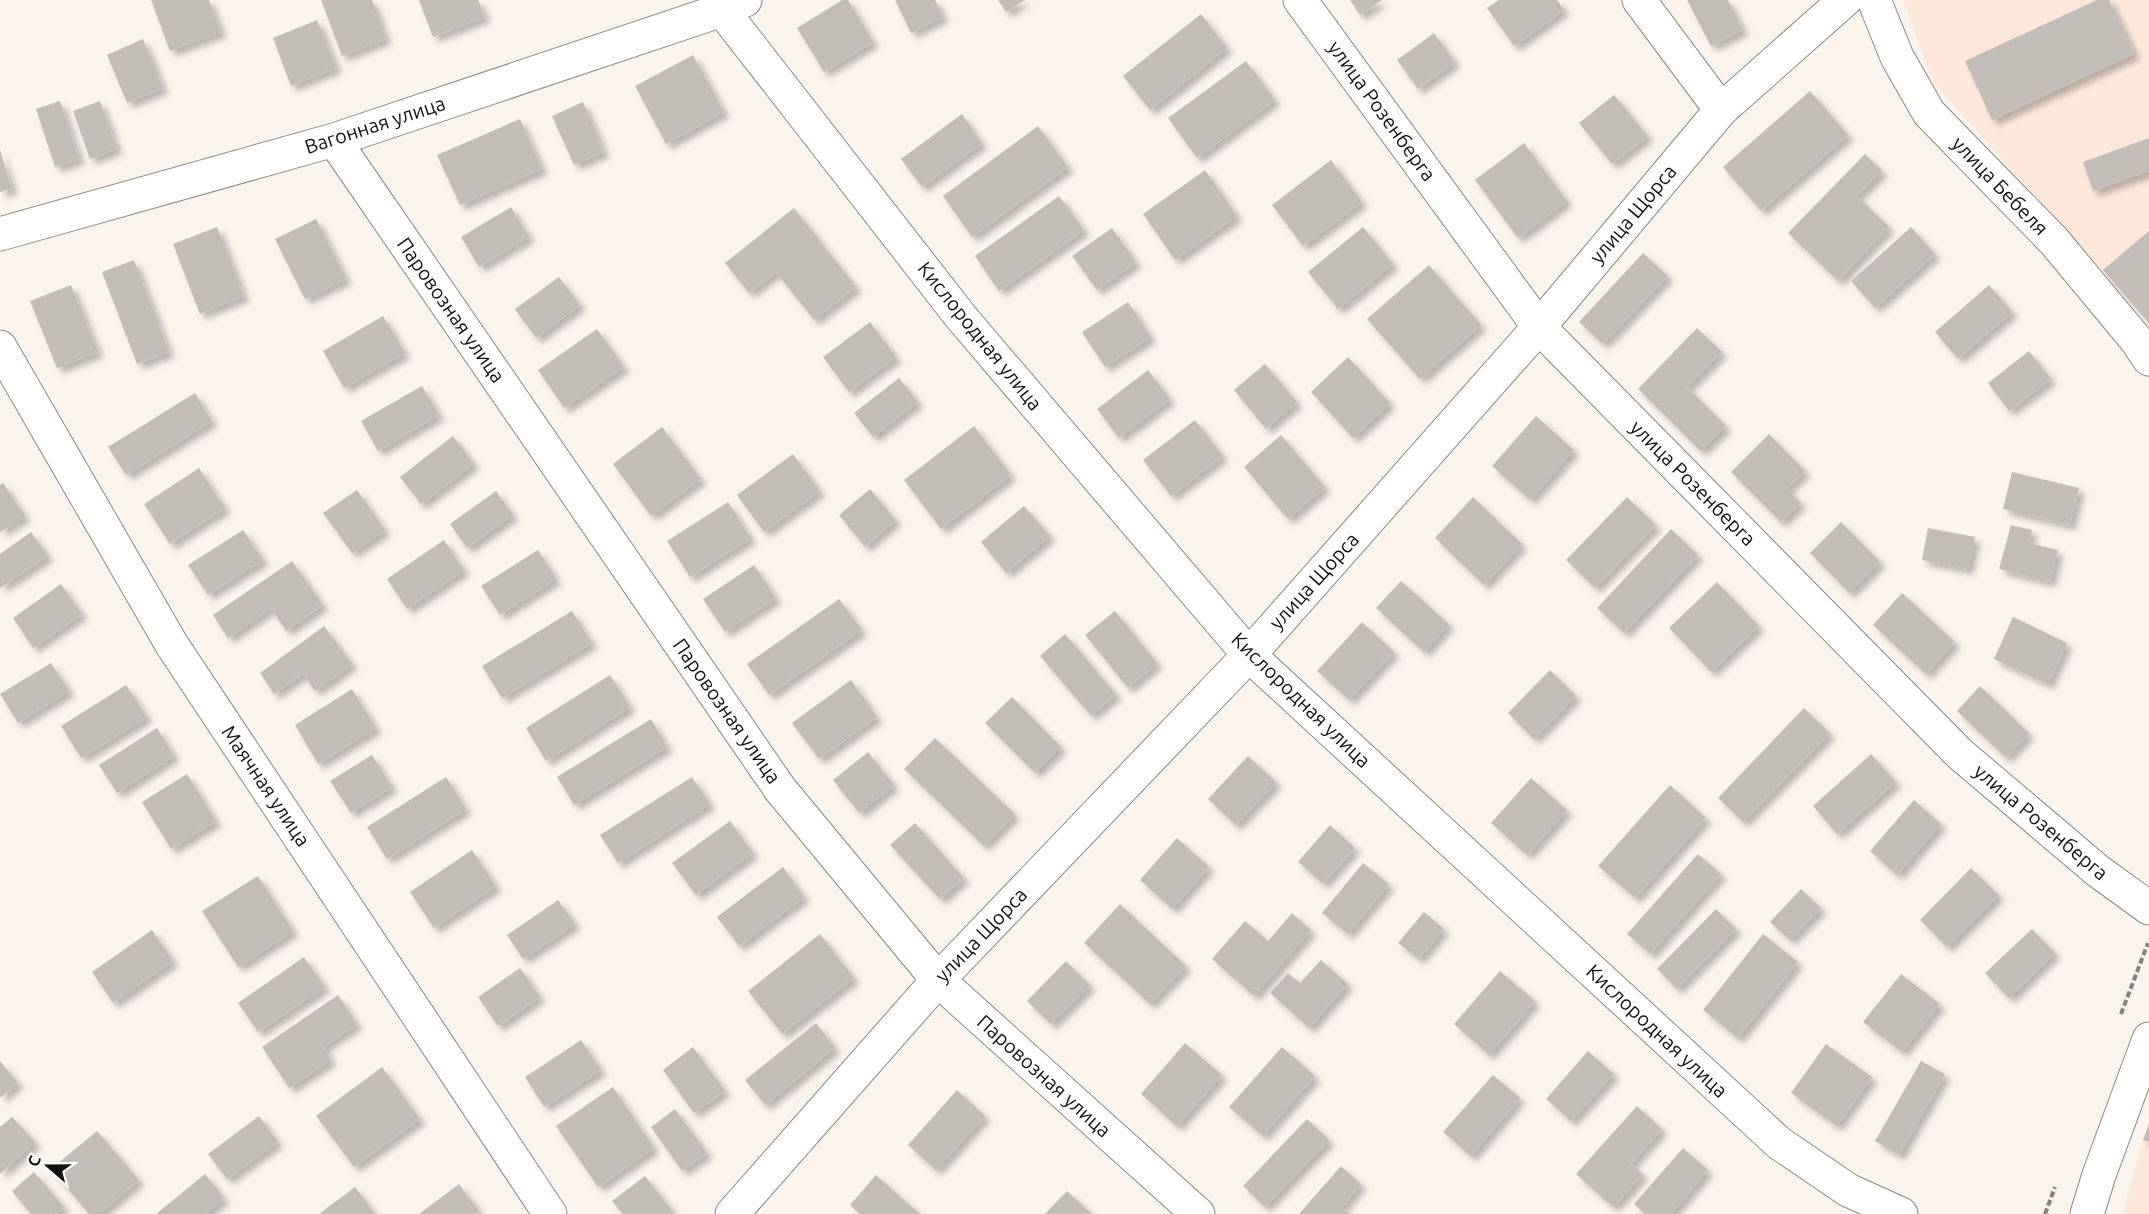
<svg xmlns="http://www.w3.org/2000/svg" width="2149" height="1214" viewBox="0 0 2149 1214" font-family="Ubuntu,sans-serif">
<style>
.industrial{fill:#fce7d9}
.building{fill:#c3bdb7;filter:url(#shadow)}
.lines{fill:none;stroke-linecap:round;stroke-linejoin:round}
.minor-casing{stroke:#8d8882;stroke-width:35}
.tertiary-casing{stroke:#8d8882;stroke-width:35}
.path{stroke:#85827d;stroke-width:4;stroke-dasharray:6 3;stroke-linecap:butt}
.minor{stroke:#fff;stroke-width:33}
.tertiary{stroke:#fff;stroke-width:33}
.labels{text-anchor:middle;stroke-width:6;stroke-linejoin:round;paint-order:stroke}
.street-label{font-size:20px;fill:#11100d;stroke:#fff}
</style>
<defs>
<filter id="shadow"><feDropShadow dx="5.5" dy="5.5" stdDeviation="3" flood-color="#0004"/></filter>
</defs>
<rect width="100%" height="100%" fill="#faf4ed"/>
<g class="industrial">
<path d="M 1903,0 L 2149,0 L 2149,323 L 1933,82 Z"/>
<path d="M 2149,1123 L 2149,1214 L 2123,1214 L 2143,1140 Z"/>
</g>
<g class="building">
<path d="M 151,0 L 209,0 L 221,32 L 170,51 Z"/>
<path d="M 321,0 L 372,0 L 386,39 L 342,56 Z"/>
<path d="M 419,0 L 478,0 L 485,17 L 433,37 Z"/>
<path d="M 842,0 L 848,0 L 873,42 L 824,72 L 797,28 Z"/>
<path d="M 895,0 L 935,0 L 943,17 L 911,33 Z"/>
<path d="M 998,0 L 1025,0 L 1006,12 Z"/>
<path d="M 1350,0 L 1382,0 L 1360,15 Z"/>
<path d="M 1499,0 L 1557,0 L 1564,10 L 1514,46 L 1487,8 Z"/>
<path d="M 1687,0 L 1728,0 L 1743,30 L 1711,46 Z"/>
<path d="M 2097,0 L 2109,0 L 2134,54 L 1992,120 L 1965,61 Z"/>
<path d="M 1201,14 L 1227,48 L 1150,110 L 1123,76 Z"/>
<path d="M 317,20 L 336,68 L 291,86 L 273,38 Z"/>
<path d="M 1434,33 L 1455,62 L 1418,89 L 1397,60 Z"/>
<path d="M 143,39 L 163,88 L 127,103 L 107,55 Z"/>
<path d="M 693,55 L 724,112 L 666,144 L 635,86 Z"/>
<path d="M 1246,61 L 1275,100 L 1197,158 L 1168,118 Z"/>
<path d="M 1810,91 L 1848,135 L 1761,211 L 1723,167 Z"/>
<path d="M 1614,95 L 1648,136 L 1612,164 L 1579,123 Z"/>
<path d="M 60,101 L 79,159 L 55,167 L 36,109 Z"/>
<path d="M 100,101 L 117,149 L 90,159 L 73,111 Z"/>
<path d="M 583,102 L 604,152 L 574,165 L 552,116 Z"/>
<path d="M 962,114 L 982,143 L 922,187 L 901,159 Z"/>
<path d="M 520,119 L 542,169 L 460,205 L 437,155 Z"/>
<path d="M 1038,126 L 1068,167 L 972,237 L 943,196 Z"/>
<path d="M 2149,138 L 2149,171 L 2093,191 L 2083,162 Z"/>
<path d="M 1524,143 L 1567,201 L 1518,238 L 1475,180 Z"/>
<path d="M 0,150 L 12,189 L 0,192 Z"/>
<path d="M 1865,154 L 1882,171 L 1857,196 L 1889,227 L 1838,281 L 1788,233 Z"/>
<path d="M 1331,160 L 1362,202 L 1303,246 L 1272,205 Z"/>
<path d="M 1205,170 L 1237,216 L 1175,260 L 1143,214 Z"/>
<path d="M 1059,196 L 1084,230 L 999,291 L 975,256 Z"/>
<path d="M 511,207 L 529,237 L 479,267 L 461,237 Z"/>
<path d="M 794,208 L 856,287 L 814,320 L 776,272 L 749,293 L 725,263 Z"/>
<path d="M 316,219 L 346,279 L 305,299 L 275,239 Z"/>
<path d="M 217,227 L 244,296 L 200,314 L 173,244 Z"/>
<path d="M 1363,227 L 1393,264 L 1338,309 L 1308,272 Z"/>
<path d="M 1911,227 L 1935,254 L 1875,308 L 1851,281 Z"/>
<path d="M 1112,228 L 1136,262 L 1097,290 L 1072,256 Z"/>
<path d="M 2149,231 L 2149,323 L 2103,270 Z"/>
<path d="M 1643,253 L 1668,276 L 1603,344 L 1579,322 Z"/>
<path d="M 134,260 L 169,352 L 137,364 L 102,272 Z"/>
<path d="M 1429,265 L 1481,325 L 1420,379 L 1367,319 Z"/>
<path d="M 559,277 L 580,305 L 536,338 L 515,309 Z"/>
<path d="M 71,285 L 98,352 L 57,368 L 30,301 Z"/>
<path d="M 1989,285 L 2012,312 L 1958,359 L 1935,332 Z"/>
<path d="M 1128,302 L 1151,337 L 1105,367 L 1082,332 Z"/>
<path d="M 383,316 L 405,353 L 344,388 L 323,351 Z"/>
<path d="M 870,322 L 896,357 L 849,392 L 823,357 Z"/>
<path d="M 1697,328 L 1722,352 L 1687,387 L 1726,426 L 1701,451 L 1638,389 Z"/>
<path d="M 597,329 L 624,367 L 564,408 L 538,370 Z"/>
<path d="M 2029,351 L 2051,379 L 2009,411 L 1988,383 Z"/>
<path d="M 1348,357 L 1390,403 L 1353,438 L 1311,392 Z"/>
<path d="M 1265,364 L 1297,402 L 1266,429 L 1234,390 Z"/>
<path d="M 1148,370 L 1170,399 L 1119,438 L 1097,409 Z"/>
<path d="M 899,378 L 918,402 L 873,437 L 854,413 Z"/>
<path d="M 422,386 L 439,415 L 378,451 L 361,421 Z"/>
<path d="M 195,393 L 212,421 L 126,475 L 108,447 Z"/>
<path d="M 1536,416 L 1574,450 L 1530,500 L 1492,466 Z"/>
<path d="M 1195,420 L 1223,456 L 1171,496 L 1143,460 Z"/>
<path d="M 974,426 L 1011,475 L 941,529 L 904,480 Z"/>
<path d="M 662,427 L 701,479 L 651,516 L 613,464 Z"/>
<path d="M 1769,434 L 1805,471 L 1787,489 L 1801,503 L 1781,522 L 1731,472 Z"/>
<path d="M 1281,435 L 1325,487 L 1288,519 L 1244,467 Z"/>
<path d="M 453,436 L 474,464 L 421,504 L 400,477 Z"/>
<path d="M 793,454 L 820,491 L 764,532 L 737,495 Z"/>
<path d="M 199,468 L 225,508 L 170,544 L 144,504 Z"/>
<path d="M 2012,472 L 2079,488 L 2070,525 L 2003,509 Z"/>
<path d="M 3,483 L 25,516 L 0,532 L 0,485 Z"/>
<path d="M 870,489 L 896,520 L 865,547 L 839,515 Z"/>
<path d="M 357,490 L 385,530 L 352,553 L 323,513 Z"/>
<path d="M 496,491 L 513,515 L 467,548 L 450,524 Z"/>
<path d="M 1473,497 L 1522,544 L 1484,585 L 1435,538 Z"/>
<path d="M 1627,497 L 1656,525 L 1595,588 L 1566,560 Z"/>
<path d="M 728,502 L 751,538 L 690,577 L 667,541 Z"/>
<path d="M 1024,506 L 1050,536 L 1006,573 L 981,542 Z"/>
<path d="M 1841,522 L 1880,562 L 1849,593 L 1810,553 Z"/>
<path d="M 2011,525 L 2032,530 L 2029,543 L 2058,550 L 2050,582 L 1999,569 Z"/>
<path d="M 1928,528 L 1975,537 L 1968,569 L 1922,560 Z"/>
<path d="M 1671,529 L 1698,555 L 1624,633 L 1597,608 Z"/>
<path d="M 243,530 L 263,560 L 208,595 L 188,565 Z"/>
<path d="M 31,532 L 48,556 L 0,588 L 0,554 Z"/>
<path d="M 444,540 L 464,570 L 407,609 L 387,579 Z"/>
<path d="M 538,550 L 556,579 L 500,615 L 481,586 Z"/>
<path d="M 292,561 L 323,605 L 286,631 L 271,608 L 228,638 L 213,615 Z"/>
<path d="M 754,565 L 776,598 L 725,632 L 703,599 Z"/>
<path d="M 1401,581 L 1449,624 L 1424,652 L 1376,608 Z"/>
<path d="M 1717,582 L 1759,626 L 1711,672 L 1669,628 Z"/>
<path d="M 61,584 L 82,614 L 33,648 L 13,618 Z"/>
<path d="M 1902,593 L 1955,642 L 1926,674 L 1873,625 Z"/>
<path d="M 839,599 L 862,630 L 769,695 L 747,664 Z"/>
<path d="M 572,611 L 592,643 L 502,698 L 482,666 Z"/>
<path d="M 1115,611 L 1157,663 L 1128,688 L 1085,635 Z"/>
<path d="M 2013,617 L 2067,643 L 2048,684 L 1994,659 Z"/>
<path d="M 1362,622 L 1394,652 L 1349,700 L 1317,671 Z"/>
<path d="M 324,626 L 352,664 L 315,691 L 303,674 L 274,694 L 260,673 Z"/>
<path d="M 1065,634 L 1116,694 L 1091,716 L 1040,656 Z"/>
<path d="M 51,663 L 69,691 L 18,723 L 0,694 Z"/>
<path d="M 1550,670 L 1576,696 L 1534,739 L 1508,713 Z"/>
<path d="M 610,675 L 630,707 L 546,761 L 526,728 Z"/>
<path d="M 851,680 L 877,717 L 819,759 L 792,723 Z"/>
<path d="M 126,685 L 147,717 L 81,758 L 61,726 Z"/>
<path d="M 1980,686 L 2029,733 L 2006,758 L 1957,711 Z"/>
<path d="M 352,689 L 376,728 L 318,764 L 295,725 Z"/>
<path d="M 1012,697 L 1061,747 L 1035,773 L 985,723 Z"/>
<path d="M 1804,708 L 1830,733 L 1743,822 L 1718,798 Z"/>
<path d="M 651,719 L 667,747 L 574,805 L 557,777 Z"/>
<path d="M 157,728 L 174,756 L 117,793 L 99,765 Z"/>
<path d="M 935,738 L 1015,814 L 984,846 L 904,769 Z"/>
<path d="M 868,752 L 894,785 L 859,813 L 833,780 Z"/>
<path d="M 1871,754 L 1896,782 L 1837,834 L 1813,806 Z"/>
<path d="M 372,755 L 392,787 L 351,813 L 330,781 Z"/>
<path d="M 1248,756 L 1276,782 L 1236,825 L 1208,799 Z"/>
<path d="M 187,774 L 216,821 L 171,849 L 142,802 Z"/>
<path d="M 446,777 L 466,809 L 387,859 L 367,827 Z"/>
<path d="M 692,777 L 710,804 L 618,863 L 600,835 Z"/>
<path d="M 1531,778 L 1567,810 L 1527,855 L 1491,823 Z"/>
<path d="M 1670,785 L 1706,818 L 1635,898 L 1598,866 Z"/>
<path d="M 1914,800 L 1941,824 L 1897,875 L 1870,851 Z"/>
<path d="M 730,821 L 753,853 L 696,895 L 672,863 Z"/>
<path d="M 915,823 L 964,878 L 940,899 L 890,845 Z"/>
<path d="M 1330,825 L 1355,848 L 1323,884 L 1298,862 Z"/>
<path d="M 1177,838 L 1209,867 L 1172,909 L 1140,880 Z"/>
<path d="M 472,850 L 496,886 L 434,928 L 410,892 Z"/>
<path d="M 1698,854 L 1721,874 L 1650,954 L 1627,934 Z"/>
<path d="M 1363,863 L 1389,884 L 1348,934 L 1322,913 Z"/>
<path d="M 783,867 L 804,897 L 739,946 L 717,917 Z"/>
<path d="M 1971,868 L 1999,895 L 1947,947 L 1920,920 Z"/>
<path d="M 258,876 L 293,931 L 238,967 L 202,911 Z"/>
<path d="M 1801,889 L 1821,908 L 1790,940 L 1770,922 Z"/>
<path d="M 558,900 L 575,924 L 523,959 L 507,935 Z"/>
<path d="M 1120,904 L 1186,966 L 1150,1004 L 1084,943 Z"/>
<path d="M 1716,909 L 1736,929 L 1677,989 L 1657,969 Z"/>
<path d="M 1424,912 L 1444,929 L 1419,959 L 1398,943 Z"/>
<path d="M 1292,913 L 1311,930 L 1254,996 L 1212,959 L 1245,921 L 1268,941 Z"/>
<path d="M 2032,929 L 2055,953 L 2009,998 L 1985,973 Z"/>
<path d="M 152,930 L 173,961 L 113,1003 L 92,972 Z"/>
<path d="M 820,934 L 854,978 L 782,1034 L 748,991 Z"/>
<path d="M 1763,934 L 1798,962 L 1738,1038 L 1703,1010 Z"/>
<path d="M 304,957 L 325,987 L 258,1032 L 238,1003 Z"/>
<path d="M 1321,960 L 1348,984 L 1309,1028 L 1270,993 L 1288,973 L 1300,983 Z"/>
<path d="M 1066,961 L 1090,985 L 1051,1024 L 1027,1001 Z"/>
<path d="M 520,968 L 540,997 L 498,1026 L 478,997 Z"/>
<path d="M 1500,971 L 1535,1001 L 1489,1055 L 1454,1024 Z"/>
<path d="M 1901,974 L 1940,1004 L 1902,1052 L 1863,1022 Z"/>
<path d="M 338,995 L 357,1024 L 323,1047 L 331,1060 L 289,1088 L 262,1047 Z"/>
<path d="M 816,1023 L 835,1048 L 765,1105 L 745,1080 Z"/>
<path d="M 581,1040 L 601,1070 L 544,1107 L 525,1077 Z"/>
<path d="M 1185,1043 L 1222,1075 L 1177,1126 L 1141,1094 Z"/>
<path d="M 1826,1044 L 1872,1077 L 1837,1126 L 1791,1093 Z"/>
<path d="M 693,1047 L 725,1091 L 694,1113 L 663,1070 Z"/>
<path d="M 1282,1047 L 1315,1076 L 1263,1136 L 1229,1107 Z"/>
<path d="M 1588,1051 L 1614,1074 L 1571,1121 L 1546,1099 Z"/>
<path d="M 0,1061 L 18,1083 L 0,1098 Z"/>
<path d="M 1921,1061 L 1945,1074 L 1899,1155 L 1875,1141 Z"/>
<path d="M 382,1067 L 420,1119 L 354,1167 L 316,1116 Z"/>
<path d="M 1493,1075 L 1520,1098 L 1471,1156 L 1443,1132 Z"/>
<path d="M 613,1087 L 654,1148 L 598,1187 L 556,1126 Z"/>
<path d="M 957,1090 L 985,1116 L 936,1170 L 908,1145 Z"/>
<path d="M 1637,1106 L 1662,1129 L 1631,1164 L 1643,1174 L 1613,1207 L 1576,1174 Z"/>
<path d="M 675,1109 L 707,1153 L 682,1171 L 651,1127 Z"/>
<path d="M 259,1116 L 278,1142 L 227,1179 L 208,1154 Z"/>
<path d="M 12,1117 L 35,1142 L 0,1174 L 0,1127 Z"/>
<path d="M 1307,1119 L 1329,1140 L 1265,1207 L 1243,1186 Z"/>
<path d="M 2149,1124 L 2149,1142 L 2143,1140 Z"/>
<path d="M 97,1131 L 139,1180 L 99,1214 L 89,1214 L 51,1169 Z"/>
<path d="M 1683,1148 L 1708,1170 L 1671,1214 L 1645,1214 L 1634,1204 Z"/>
<path d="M 1341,1166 L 1361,1184 L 1342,1207 L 1350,1214 L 1299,1214 Z"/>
<path d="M 34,1172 L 64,1207 L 55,1214 L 31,1214 L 12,1191 Z"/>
<path d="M 205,1174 L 224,1198 L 205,1214 L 156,1214 Z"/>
<path d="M 876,1175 L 920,1214 L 860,1214 L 850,1205 Z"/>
<path d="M 645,1176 L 672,1210 L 667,1214 L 623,1214 L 612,1201 Z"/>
<path d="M 459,1184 L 479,1211 L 474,1214 L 419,1214 Z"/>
<path d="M 355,1187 L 375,1214 L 319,1214 Z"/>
<path d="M 1067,1191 L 1092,1214 L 1045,1214 Z"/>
</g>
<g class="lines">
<g class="minor-casing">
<g id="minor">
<path d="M 1300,0 L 1539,327 L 1960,754 L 2098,871 L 2149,908"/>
<path d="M 1639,0 L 1721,110"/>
<path d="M 722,10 L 961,317 L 1249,655 L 1779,1143 L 1848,1190 L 1901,1214"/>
<path d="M 334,140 L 780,789 L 938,980 L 1198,1214"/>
<path d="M 0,234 L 334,140 L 722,10 L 745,0"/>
<path d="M 0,347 L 172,645 L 550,1214"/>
<path d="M 732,1214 L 938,980 L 1249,655 L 1539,327 L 1721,110 L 1845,0"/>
</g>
</g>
<g class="tertiary-casing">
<g id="tertiary">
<path d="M 1874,0 L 1897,57 L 1929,113 L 2054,241 L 2137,341 L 2149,359"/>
<path d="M 2087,1214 L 2099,1175 L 2149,1039"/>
</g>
</g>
<g class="path">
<path d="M 2121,1014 L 2148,943"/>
<path d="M 2045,1214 L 2055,1187"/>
</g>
<use href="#minor" class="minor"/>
<use href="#tertiary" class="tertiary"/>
</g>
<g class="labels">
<g class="street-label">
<text transform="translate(1382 111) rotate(54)" y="7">улица Розенберга</text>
<text transform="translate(375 125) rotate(-18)" y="7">Вагонная улица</text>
<text transform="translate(2000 186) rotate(46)" y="7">улица Бебеля</text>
<text transform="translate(1633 214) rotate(-50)" y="7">улица Щорса</text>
<text transform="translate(451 310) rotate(55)" y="7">Паровозная улица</text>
<text transform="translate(980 336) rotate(51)" y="7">Кислородная улица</text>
<text transform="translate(1693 483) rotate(45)" y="7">улица Розенберга</text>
<text transform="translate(1314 581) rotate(-48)" y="7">улица Щорса</text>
<text transform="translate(1301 700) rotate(44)" y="7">Кислородная улица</text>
<text transform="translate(727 711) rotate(55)" y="7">Паровозная улица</text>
<text transform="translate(266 786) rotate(56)" y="7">Маячная улица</text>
<text transform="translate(2041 822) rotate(40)" y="7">улица Розенберга</text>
<text transform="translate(981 935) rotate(-46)" y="7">улица Щорса</text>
<text transform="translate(1657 1031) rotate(43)" y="7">Кислородная улица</text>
<text transform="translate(1044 1076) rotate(42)" y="7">Паровозная улица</text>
</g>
</g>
<g transform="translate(48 1166) rotate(290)" stroke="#ffffff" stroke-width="4.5" paint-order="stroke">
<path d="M0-4.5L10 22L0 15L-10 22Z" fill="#11100d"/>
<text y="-9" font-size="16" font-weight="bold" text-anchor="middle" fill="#11100d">С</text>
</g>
</svg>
